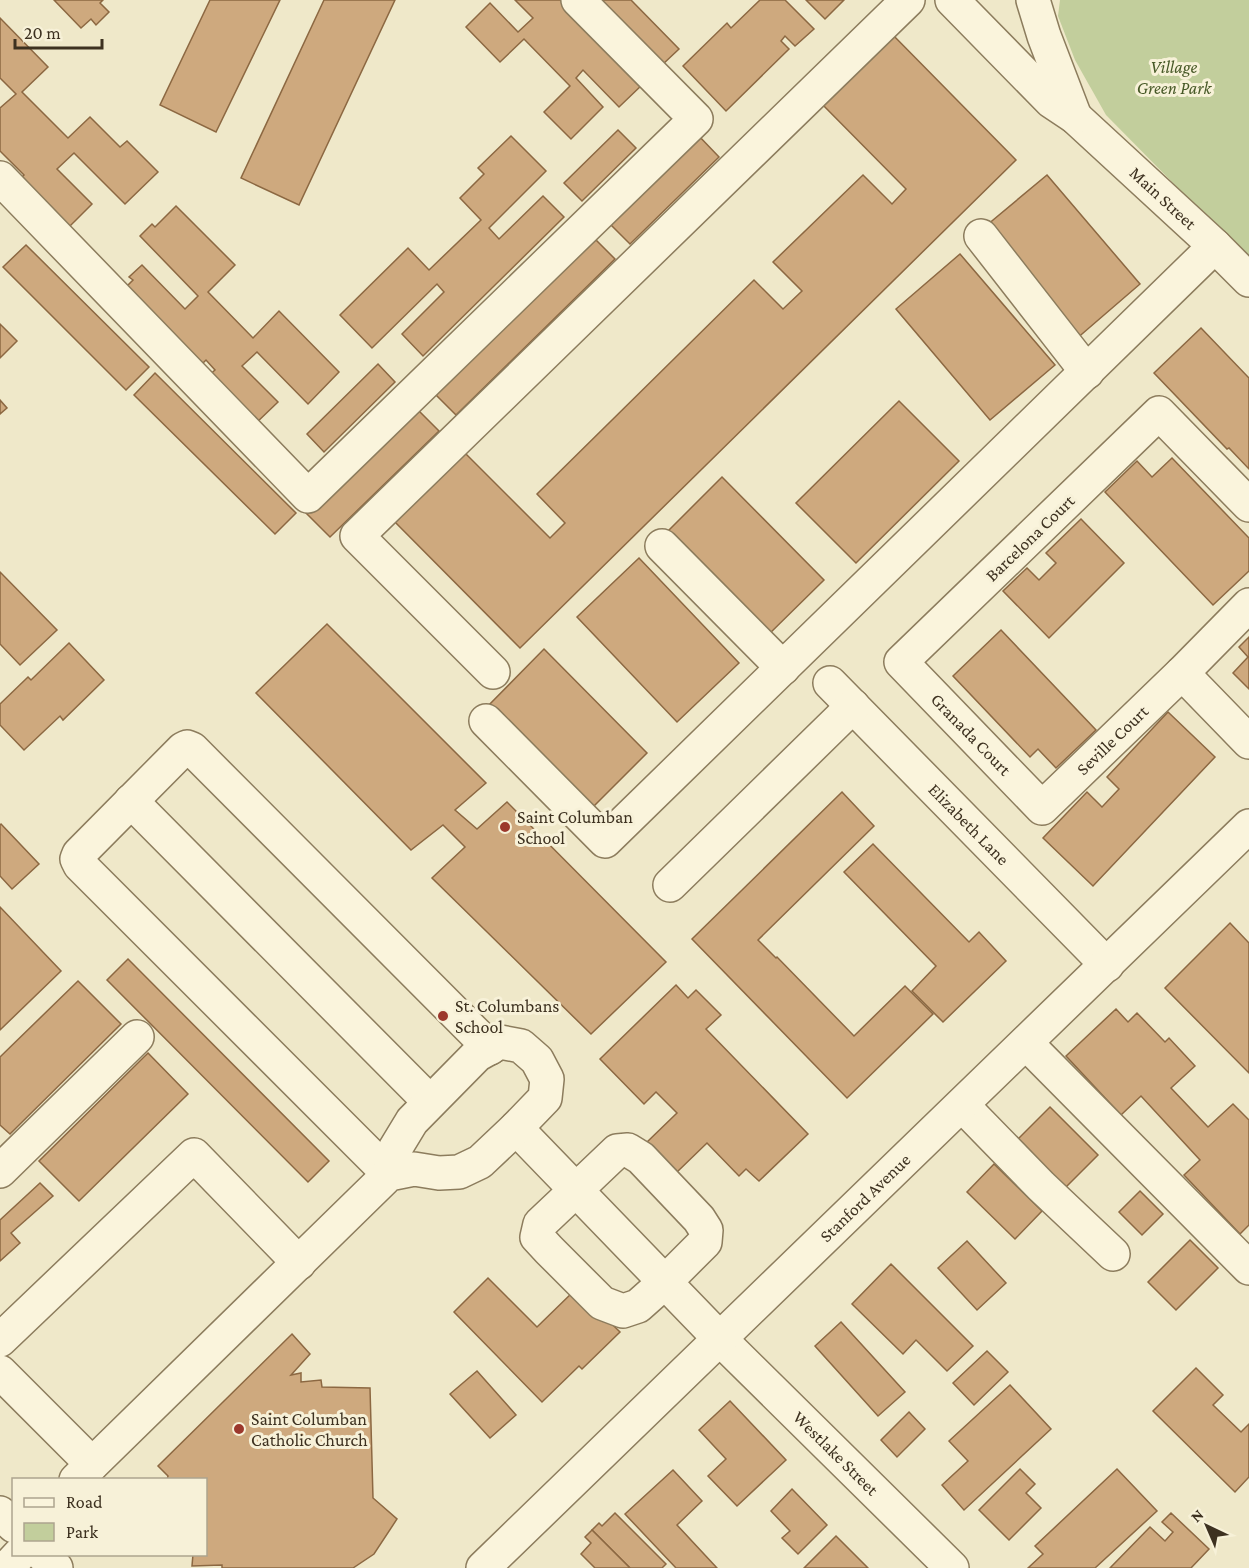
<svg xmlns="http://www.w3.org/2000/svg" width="1249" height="1568" viewBox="0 0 1249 1568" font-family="'Crimson Pro',serif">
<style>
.green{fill:#c2ce9c}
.building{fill:#cea97e;stroke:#8c6842;stroke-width:1.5}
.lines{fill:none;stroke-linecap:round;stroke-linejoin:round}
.minor-casing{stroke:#8c7c5d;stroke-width:36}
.minor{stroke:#faf4dc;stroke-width:33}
.poi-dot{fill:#9c382c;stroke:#f7f1d8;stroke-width:2}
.labels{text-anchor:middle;stroke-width:6;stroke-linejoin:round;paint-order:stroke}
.park-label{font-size:18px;font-style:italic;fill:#475927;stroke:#f7f1d8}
.street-label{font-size:18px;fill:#3d3120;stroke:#f7f1d8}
.poi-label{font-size:18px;fill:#3d3120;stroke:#f7f1d8;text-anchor:start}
</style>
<rect width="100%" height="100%" fill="#efe8c9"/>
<path class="green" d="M 1060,0 L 1249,0 L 1249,260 L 1106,115 L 1075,60 L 1058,16 Z"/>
<g class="building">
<path d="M 54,0 L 103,0 L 100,3 L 109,12 L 96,25 L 91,19 L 81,28 Z"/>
<path d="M 210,0 L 280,0 L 216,132 L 160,105 Z"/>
<path d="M 324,0 L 395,0 L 299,205 L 241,178 Z"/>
<path d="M 515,0 L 562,0 L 644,83 L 619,107 L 583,70 L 576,78 L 603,107 L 571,139 L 544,112 L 570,86 L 524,39 L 500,62 L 466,27 L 490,3 L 518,32 L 533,18 Z"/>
<path d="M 597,0 L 631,0 L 679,49 L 662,65 Z"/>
<path d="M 760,0 L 785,0 L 814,29 L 795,46 L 785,36 L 781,41 L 789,49 L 726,111 L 683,66 L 727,23 L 731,28 Z"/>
<path d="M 806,0 L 844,0 L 825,19 Z"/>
<path d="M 0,18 L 48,67 L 22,92 L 68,138 L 90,117 L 120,147 L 127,141 L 158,172 L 125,204 L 74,153 L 57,169 L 92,204 L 69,227 L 21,178 L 24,175 L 0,151 L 0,108 L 16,94 L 0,78 Z"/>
<path d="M 889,31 L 1016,160 L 520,648 L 390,517 L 460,448 L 550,538 L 565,523 L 537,494 L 754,280 L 783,309 L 802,291 L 773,262 L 863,175 L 892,204 L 906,189 L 818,100 Z"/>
<path d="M 618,130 L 636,148 L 582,201 L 564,183 Z"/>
<path d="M 697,134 L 719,157 L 630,244 L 607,221 Z"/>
<path d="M 511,136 L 546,171 L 489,228 L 499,239 L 543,196 L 564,217 L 423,356 L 402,334 L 444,292 L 437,284 L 372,348 L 340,315 L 408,248 L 429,270 L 481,220 L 460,198 L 484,174 L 478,168 Z"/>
<path d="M 1047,175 L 1140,284 L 1075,340 L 981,230 Z"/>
<path d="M 176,206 L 235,265 L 208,292 L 253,338 L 279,311 L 339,372 L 308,404 L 257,352 L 242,366 L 278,402 L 253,426 L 206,378 L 215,370 L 206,360 L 198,368 L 126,287 L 133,280 L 129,277 L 142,265 L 185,309 L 198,296 L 140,236 L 152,224 L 155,227 Z"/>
<path d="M 592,236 L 615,259 L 456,415 L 433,392 Z"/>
<path d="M 26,245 L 149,367 L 126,390 L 3,267 Z"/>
<path d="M 960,254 L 1055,365 L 990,420 L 896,309 Z"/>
<path d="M 0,324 L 17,341 L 0,358 Z"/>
<path d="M 1201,328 L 1249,378 L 1249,469 L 1229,448 L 1227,449 L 1154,373 Z"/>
<path d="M 378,364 L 395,382 L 324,452 L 307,434 Z"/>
<path d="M 155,373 L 296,513 L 275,534 L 134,395 Z"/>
<path d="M 0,400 L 7,408 L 0,414 Z"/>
<path d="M 899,401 L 959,461 L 856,563 L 796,503 Z"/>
<path d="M 415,407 L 439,431 L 330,537 L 306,513 Z"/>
<path d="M 1172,458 L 1249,538 L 1249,571 L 1213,605 L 1105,492 L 1137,461 L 1152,477 Z"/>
<path d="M 722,477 L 824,580 L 763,640 L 661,538 Z"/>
<path d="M 1081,519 L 1124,563 L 1049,638 L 1003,591 L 1027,568 L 1039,580 L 1056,563 L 1046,553 Z"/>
<path d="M 639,558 L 739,663 L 677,722 L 577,617 Z"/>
<path d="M 0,572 L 57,630 L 20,665 L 0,644 Z"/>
<path d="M 327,624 L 486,783 L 455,810 L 477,829 L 507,802 L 666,962 L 591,1034 L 432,878 L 465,847 L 443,825 L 411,850 L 256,693 Z"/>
<path d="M 1001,630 L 1096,730 L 1056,768 L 1038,749 L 1030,757 L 953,676 Z"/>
<path d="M 1249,637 L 1249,689 L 1233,673 L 1248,657 L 1239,647 Z"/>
<path d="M 69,643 L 104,680 L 63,720 L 60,716 L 24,750 L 0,725 L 0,704 L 28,677 L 31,680 Z"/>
<path d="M 544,649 L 647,753 L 587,813 L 484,710 Z"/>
<path d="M 1168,712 L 1215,757 L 1093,886 L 1043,838 L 1087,792 L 1102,807 L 1119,789 L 1107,777 Z"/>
<path d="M 842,792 L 874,826 L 758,940 L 776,958 L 777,957 L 854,1036 L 905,986 L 933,1014 L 847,1098 L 692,939 Z"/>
<path d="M 1,824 L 39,864 L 12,889 L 0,876 L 0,825 Z"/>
<path d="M 873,844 L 969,942 L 979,932 L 1006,961 L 943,1022 L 912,991 L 936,966 L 844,872 Z"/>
<path d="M 0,907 L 61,971 L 0,1030 Z"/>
<path d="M 1230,923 L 1249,943 L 1249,1073 L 1165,988 Z"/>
<path d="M 128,959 L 329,1161 L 308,1182 L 107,980 Z"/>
<path d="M 78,981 L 121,1024 L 10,1134 L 0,1125 L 0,1057 Z"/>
<path d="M 676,985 L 688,998 L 696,990 L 721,1015 L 706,1029 L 808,1134 L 759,1181 L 746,1169 L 739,1176 L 707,1143 L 676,1173 L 646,1143 L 677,1113 L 656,1092 L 644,1104 L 600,1059 Z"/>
<path d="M 1116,1009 L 1128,1022 L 1137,1013 L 1165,1042 L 1169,1038 L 1195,1066 L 1171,1088 L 1208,1127 L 1233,1104 L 1249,1120 L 1249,1225 L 1240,1234 L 1184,1175 L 1200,1160 L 1141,1096 L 1121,1115 L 1066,1056 Z"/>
<path d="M 148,1053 L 188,1094 L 79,1201 L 39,1161 Z"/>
<path d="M 1050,1107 L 1098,1155 L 1064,1189 L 1016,1141 Z"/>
<path d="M 994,1164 L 1042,1211 L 1015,1239 L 967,1192 Z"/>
<path d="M 40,1183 L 53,1196 L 11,1233 L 20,1243 L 0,1261 L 0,1220 Z"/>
<path d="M 1140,1191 L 1163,1214 L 1142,1235 L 1119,1212 Z"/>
<path d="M 1190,1240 L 1218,1268 L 1176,1310 L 1148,1282 Z"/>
<path d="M 967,1241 L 1006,1283 L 977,1310 L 938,1268 Z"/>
<path d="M 891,1264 L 973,1346 L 947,1371 L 916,1340 L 903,1354 L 852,1304 Z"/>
<path d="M 488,1278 L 537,1327 L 576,1289 L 620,1332 L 582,1369 L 579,1366 L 542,1402 L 454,1312 Z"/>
<path d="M 841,1322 L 905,1392 L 878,1416 L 815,1346 Z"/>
<path d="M 292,1334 L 310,1354 L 291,1375 L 301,1373 L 301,1382 L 321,1380 L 322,1387 L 370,1388 L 373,1498 L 397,1519 L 374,1554 L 353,1568 L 222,1568 L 222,1565 L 192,1566 L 193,1554 L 206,1554 L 206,1480 L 167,1480 L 168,1476 L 158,1466 Z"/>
<path d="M 987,1351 L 1008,1372 L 974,1405 L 953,1383 Z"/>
<path d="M 1196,1368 L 1223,1395 L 1213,1405 L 1241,1432 L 1249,1424 L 1249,1477 L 1235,1492 L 1153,1411 Z"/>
<path d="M 477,1371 L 516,1415 L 490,1438 L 450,1394 Z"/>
<path d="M 1010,1385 L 1051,1429 L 964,1510 L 942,1485 L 968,1461 L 949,1441 Z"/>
<path d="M 730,1401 L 786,1460 L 737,1506 L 708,1476 L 726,1459 L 699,1430 Z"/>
<path d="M 909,1412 L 925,1429 L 897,1457 L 881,1440 Z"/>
<path d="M 1020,1469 L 1035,1484 L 1026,1493 L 1041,1508 L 1009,1540 L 979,1510 Z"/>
<path d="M 1117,1469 L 1157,1511 L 1095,1568 L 1028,1568 L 1043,1554 L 1035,1546 Z"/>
<path d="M 673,1470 L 702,1501 L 677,1525 L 717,1568 L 676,1568 L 625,1514 Z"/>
<path d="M 792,1489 L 827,1525 L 798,1554 L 782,1538 L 790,1531 L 771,1511 Z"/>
<path d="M 615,1513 L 666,1564 L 662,1568 L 630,1568 L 592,1530 L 599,1523 L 602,1526 Z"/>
<path d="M 1171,1513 L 1209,1549 L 1191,1568 L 1110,1568 L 1150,1527 L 1165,1541 L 1173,1532 L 1162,1522 Z"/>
<path d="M 592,1530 L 630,1568 L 595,1568 L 581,1554 L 591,1543 L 585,1537 Z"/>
<path d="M 836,1536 L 868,1568 L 804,1568 Z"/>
</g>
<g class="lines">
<g class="minor-casing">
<g id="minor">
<path id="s1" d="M 952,0 L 1051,101 L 1075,117 L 1215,246 L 1249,280"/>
<path d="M 1033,0 L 1044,36 L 1075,117"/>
<path d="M 0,178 L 308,496 L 696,119 L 578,0"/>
<path d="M 981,236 L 1087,372"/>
<path id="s2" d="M 1249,505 L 1159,413 L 901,662 L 1042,808 L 1182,673 L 1249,605"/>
<path d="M 662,546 L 783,668"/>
<path d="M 493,672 L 357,536 L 908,0"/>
<path d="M 1182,673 L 1249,742"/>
<path id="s3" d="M 830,683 L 1107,965"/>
<path d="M 486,721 L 605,841 L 1215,246"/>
<path d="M 131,801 L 430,1102"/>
<path d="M 670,885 L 853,706"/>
<path d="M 1026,1043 L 1249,1268"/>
<path d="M 962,1105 L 1041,1186 L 1113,1254"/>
<path id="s4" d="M 516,1128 L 720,1339 L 952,1568"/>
<path d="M 628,1150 L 641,1158 L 699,1219 L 706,1230 L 705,1242 L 665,1282 L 638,1306 L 623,1311 L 602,1303 L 549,1250 L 537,1237 L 540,1224 L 576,1190 L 617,1151 Z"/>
<path d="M 0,1171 L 137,1037"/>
<path d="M 389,1174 L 80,865 L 77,859 L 79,854 L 183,749 L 187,747 L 192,749 L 490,1048"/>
<path d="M 0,1340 L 194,1155 L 299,1263"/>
<path d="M 0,1372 L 92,1464"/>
<path d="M 76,1480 L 389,1174 L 414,1169 L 439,1173 L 459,1172 L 480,1162 L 516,1128 L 545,1098 L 547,1079 L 537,1060 L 521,1046 L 500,1042 L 477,1055 L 412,1121 L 395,1149 L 389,1174"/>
<path d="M 0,1513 L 14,1526"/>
<path d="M 42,1554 L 56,1568"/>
<path d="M 7,1568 L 20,1554"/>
<path id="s5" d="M 483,1568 L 1249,826"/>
</g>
</g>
<use href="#minor" class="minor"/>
</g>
<g class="poi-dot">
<circle cx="505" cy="827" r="6"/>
<circle cx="443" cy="1016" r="6"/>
<circle cx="239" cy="1429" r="6"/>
</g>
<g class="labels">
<g class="park-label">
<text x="1174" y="73">Village<tspan x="1174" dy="21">Green Park</tspan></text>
</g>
<g class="street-label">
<text dy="6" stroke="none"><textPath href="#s1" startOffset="290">Main Street</textPath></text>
<text transform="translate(1030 538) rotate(-44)" y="6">Barcelona Court</text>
<text dy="6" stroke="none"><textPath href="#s2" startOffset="588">Granada Court</textPath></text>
<text dy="6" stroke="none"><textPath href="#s2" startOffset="788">Seville Court</textPath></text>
<text dy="6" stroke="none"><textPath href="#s3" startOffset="198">Elizabeth Lane</textPath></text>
<text dy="6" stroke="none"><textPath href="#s5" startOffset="532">Stanford Avenue</textPath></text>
<text dy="6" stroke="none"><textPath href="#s4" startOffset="456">Westlake Street</textPath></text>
</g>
<g class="poi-label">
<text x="517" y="823">Saint Columban<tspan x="517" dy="21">School</tspan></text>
<text x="455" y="1012">St. Columbans<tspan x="455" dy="21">School</tspan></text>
<text x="251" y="1425">Saint Columban<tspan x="251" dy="21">Catholic Church</tspan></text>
</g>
</g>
<rect x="12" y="1478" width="195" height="78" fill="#f7f1d8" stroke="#ada48e" stroke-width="1.5"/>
<rect x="24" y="1498" width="30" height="9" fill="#faf4dc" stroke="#ada48e" stroke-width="1.5"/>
<text x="66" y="1508" font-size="18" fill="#3d3120">Road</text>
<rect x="24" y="1523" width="30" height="18" fill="#c2ce9c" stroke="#ada48e" stroke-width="1.5"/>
<text x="66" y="1538" font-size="18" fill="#3d3120">Park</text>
<g transform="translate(1207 1526) rotate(316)" stroke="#f7f1d8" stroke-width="4.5" paint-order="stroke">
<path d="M0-4.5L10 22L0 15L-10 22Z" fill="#3d3120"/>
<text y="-9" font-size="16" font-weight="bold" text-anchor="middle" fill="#3d3120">N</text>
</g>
<path d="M15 39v9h87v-9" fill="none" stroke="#3d3120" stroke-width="3"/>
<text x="24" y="39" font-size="18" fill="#3d3120" stroke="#f7f1d8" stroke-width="4.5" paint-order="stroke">20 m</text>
</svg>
